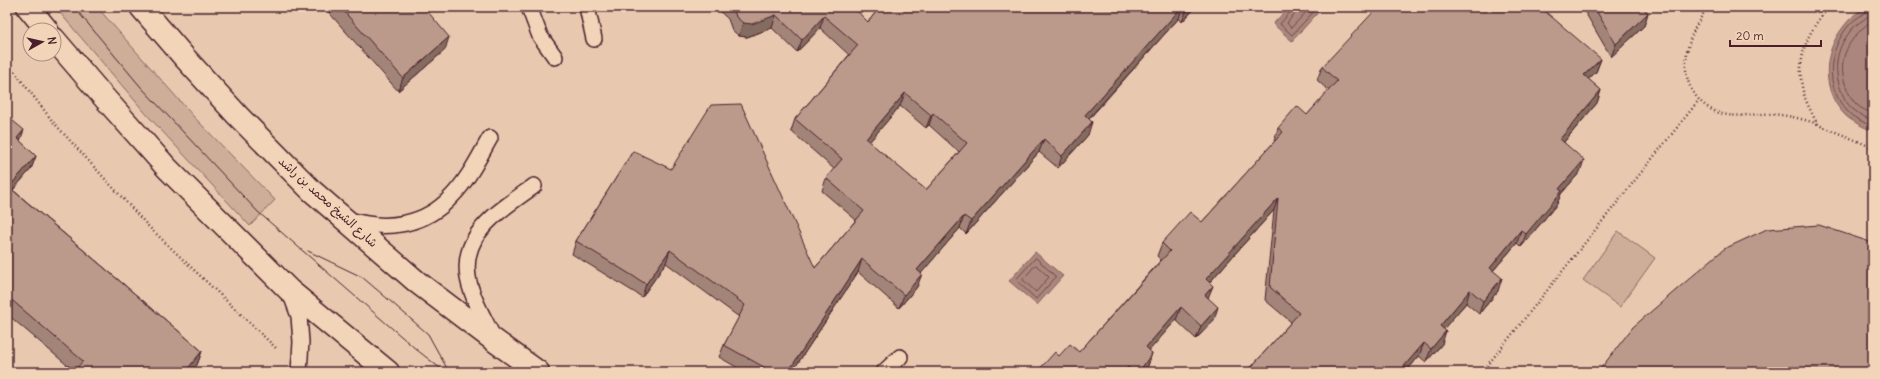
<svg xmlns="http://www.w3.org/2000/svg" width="1880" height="379" viewBox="0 0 1880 379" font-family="Delius,'Playpen Sans Arabic',sans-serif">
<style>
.green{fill:#cead99;stroke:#8c6662}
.water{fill:#aa867b;stroke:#845d5b}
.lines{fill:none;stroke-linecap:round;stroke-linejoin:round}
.shore{stroke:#70484b;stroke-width:1}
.lane-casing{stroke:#4a1f2b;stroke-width:18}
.primary-casing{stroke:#4a1f2b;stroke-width:25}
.path{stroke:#4a1f2b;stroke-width:2.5;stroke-dasharray:1 3;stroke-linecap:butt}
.lane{stroke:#f2d4b8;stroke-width:15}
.primary{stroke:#f2d4b8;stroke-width:22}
.tram{stroke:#4a1f2b;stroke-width:1}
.wall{fill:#a28478;stroke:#4a1f2b;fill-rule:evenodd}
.shaded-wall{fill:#846c61;stroke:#4a1f2b}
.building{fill:#bc9a8b;stroke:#4a1f2b;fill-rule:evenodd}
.labels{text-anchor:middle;stroke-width:3.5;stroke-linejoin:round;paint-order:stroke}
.street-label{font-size:12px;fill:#4a1f2b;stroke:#f2d4b8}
</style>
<rect width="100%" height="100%" fill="#e8c9b0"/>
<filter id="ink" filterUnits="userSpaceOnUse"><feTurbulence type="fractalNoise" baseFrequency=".025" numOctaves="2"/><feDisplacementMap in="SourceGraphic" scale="8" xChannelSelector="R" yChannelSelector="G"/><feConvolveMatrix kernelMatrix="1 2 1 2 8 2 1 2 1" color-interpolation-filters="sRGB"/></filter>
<g filter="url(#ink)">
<g class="green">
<path d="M 55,7 L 97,7 L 194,117 L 275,200 L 250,226 L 148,116 Z"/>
<path d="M 1618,231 L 1655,258 L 1620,307 L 1583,280 Z"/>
</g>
<g class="water">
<path d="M 1289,7 L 1323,7 L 1292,41 L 1273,24 Z"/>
<path d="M 1869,7 L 1873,7 L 1873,131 C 1865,128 1853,122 1846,116 C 1822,93 1822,56 1841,30 C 1849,19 1856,11 1869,7 Z"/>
<path d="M 1035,252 L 1063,276 L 1037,305 L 1009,281 Z"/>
</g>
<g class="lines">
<g class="shore">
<path d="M 1291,7 L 1291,11 L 1280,24 L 1292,35 L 1318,7"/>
<path d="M 1296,7 L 1295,13 L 1287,23 L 1291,28 L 1311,7"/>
<path d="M 1868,7 C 1867,14 1855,18 1850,24 C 1828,49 1823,87 1849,113 C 1855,119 1866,123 1873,127"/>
<path d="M 1873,7 C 1872,17 1861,20 1854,27 C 1836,46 1832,68 1842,93 C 1844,98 1849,107 1854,110 C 1860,115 1867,118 1873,121"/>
<path d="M 1873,20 C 1851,35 1835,59 1846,86 C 1848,93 1852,100 1857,105 C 1861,109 1868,111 1873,114"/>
<path d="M 1036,258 L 1056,277 L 1036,299 L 1016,280 Z"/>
<path d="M 1036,265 L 1049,277 L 1036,292 L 1023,280 Z"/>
</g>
<g class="lane-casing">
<g id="lane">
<path d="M 529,7 L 540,36 L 555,57"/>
<path d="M 587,7 L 594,39"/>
<path d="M 349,220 C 386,231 425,226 452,196 C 468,180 479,157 490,138"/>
<path d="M 290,292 L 299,316 L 301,342 L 299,372"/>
<path d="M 493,337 C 486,322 477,307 472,292 C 452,238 497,213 534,186"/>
<path d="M 884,372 L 900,357"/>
</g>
</g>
<g class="primary-casing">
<g id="primary">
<path d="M 28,7 L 47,30"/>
<path d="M 141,7 L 185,58 L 238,116 L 312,191 L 417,282 L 495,341 L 538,372"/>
<path d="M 54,39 L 101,94 L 167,168 L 290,291 L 388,372"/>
</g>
</g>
<g class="path">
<path d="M 1708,7 C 1694,26 1685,46 1686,69 C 1687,92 1705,112 1728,115 C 1742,117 1756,113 1771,114 C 1787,115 1803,119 1818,124"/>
<path d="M 1830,7 C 1803,33 1791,74 1810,109 C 1812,113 1815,121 1819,125 C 1822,127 1829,129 1833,131 C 1846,136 1860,142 1873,148"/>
<path d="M 7,62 L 54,123 L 149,227 L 277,349"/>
<path d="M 1482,372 L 1699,100"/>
</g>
<use href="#lane" class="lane"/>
<use href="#primary" class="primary"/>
<g class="tram">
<path d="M 74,7 L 140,86 L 258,212 L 417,350 L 445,372"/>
<path d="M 308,251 L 362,277 L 389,300 L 428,334 L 449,372"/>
</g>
</g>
<g class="wall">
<path d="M 324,7 L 424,7 L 445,50 L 398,91 Z"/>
<path d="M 715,7 L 853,7 L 868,22 L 880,7 L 1196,7 L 1182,22 L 1179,18 L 1089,119 L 1088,135 L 1058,168 L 1039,152 L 966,234 L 960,228 L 921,273 L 917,287 L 899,308 L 858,272 L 792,372 L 745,372 L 719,357 L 724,345 L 739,317 L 666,263 L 642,297 L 572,254 L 576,241 L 633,151 L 815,268 L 856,220 L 822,191 L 826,178 L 834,169 L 791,131 L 795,119 L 849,55 L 820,28 L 797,52 L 772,28 L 747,37 L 739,36 L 732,30 L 728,19 ZM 900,106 L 926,128 L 929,125 L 959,152 L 926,190 L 869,142 Z"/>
<path d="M 1582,7 L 1643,7 L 1648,13 L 1644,26 L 1611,57 Z"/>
<path d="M 1601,59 L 1596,72 L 1588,79 L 1601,90 L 1597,103 L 1564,142 L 1580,172 L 1561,194 L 1557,204 L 1521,247 L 1517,243 L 1493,271 L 1498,291 L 1479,314 L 1466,303 L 1443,329 L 1442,344 L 1426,362 L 1419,356 L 1406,372 L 1247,372 L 1291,322 L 1265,300 L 1274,210 L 1209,283 L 1208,298 L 1214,320 L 1196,339 L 1176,320 L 1149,350 L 1152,353 L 1148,366 L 1143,372 L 1037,372 L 1059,356 L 1079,352 L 1161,260 L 1157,256 L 1162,243 L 1202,222 L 1275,141 L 1274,141 L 1278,128 L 1307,115 L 1329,91 L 1317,80 L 1322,67 Z"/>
<path d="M 7,116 L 20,141 L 36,156 L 31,169 L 13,190 L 202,351 L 197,365 L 74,371 L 7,314 Z"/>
</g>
<g class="shaded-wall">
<path d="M 1182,7 L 1183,7 L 1179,18 L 1080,128 L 1085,115 Z"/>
<path d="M 1189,7 L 1196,7 L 1182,22 L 1187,9 Z"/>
<path d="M 1648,13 L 1644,26 L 1611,57 L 1616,44 Z"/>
<path d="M 776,15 L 772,28 L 747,37 L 739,36 L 743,23 Z"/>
<path d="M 824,16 L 820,28 L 797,52 L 802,40 Z"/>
<path d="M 449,37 L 445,50 L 398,91 L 403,78 Z"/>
<path d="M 1601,59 L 1596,72 L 1579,88 L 1584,75 Z"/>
<path d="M 1601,90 L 1597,103 L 1556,151 L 1560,139 Z"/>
<path d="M 905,93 L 900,106 L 861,152 L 866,139 Z"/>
<path d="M 933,113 L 929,125 L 926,128 L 931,115 Z"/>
<path d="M 1092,122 L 1088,135 L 1058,168 L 1062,156 Z"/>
<path d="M 24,130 L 19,144 L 17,138 Z"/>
<path d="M 1044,139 L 1039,152 L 966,234 L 971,221 Z"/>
<path d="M 36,156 L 31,169 L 7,197 L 9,187 Z"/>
<path d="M 1584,160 L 1580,172 L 1561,194 L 1557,204 L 1521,247 L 1526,234 L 1559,189 Z"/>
<path d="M 1278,198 L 1274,210 L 1201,292 L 1206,279 Z"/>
<path d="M 964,216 L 960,228 L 913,283 L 917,270 Z"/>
<path d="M 1521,230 L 1517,243 L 1485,280 L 1490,268 Z"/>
<path d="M 670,250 L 666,263 L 642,297 L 646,284 Z"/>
<path d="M 862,259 L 858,272 L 792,372 L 788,372 Z"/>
<path d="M 922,274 L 917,287 L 899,308 L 904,295 Z"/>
<path d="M 1502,278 L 1498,291 L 1479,314 L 1483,301 Z"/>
<path d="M 1213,286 L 1208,298 L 1205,295 Z"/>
<path d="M 1470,290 L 1466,303 L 1435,339 L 1440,326 Z"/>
<path d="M 1181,307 L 1176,320 L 1141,360 L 1146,347 Z"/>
<path d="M 1218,307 L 1214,320 L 1196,339 L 1201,326 Z"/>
<path d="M 1446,331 L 1442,344 L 1426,362 L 1431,349 Z"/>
<path d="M 1424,343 L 1419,356 L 1406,372 L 1399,372 Z"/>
<path d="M 202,351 L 197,365 L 191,372 L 185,372 Z"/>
<path d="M 1152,353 L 1148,366 L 1143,372 L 1139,372 Z"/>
<path d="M 1128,367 L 1126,372 L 1123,372 Z"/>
</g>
<g class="building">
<path d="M 340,7 L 424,7 L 449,37 L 403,78 Z"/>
<path d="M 733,7 L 853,7 L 868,22 L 880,7 L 1182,7 L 1085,115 L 1092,122 L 1062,156 L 1044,139 L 971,221 L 964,216 L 917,270 L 922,274 L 904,295 L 862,259 L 788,372 L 773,372 L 724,345 L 745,305 L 670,250 L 646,284 L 576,241 L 633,151 L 671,169 L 711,105 L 741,104 L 815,268 L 864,211 L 826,178 L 842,159 L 795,119 L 858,45 L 824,16 L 802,40 L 776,15 L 752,24 L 743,23 L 736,17 ZM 905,93 L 931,115 L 933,113 L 967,143 L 926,190 L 866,139 Z"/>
<path d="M 1378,7 L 1540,7 L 1601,59 L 1584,75 L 1601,90 L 1560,139 L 1584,160 L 1559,189 L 1562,191 L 1526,234 L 1521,230 L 1490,268 L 1502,278 L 1483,301 L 1470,290 L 1440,326 L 1446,331 L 1431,349 L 1424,343 L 1399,372 L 1247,372 L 1299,313 L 1270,287 L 1278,198 L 1206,279 L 1213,286 L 1205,295 L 1218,307 L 1201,326 L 1181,307 L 1146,347 L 1152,353 L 1139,372 L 1134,372 L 1128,367 L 1123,372 L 1037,372 L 1055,352 L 1059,356 L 1070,344 L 1079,352 L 1170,251 L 1162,243 L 1190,212 L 1202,222 L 1283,132 L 1278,128 L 1297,106 L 1307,115 L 1337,81 L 1322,67 Z"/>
<path d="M 1594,7 L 1643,7 L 1648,13 L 1616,44 Z"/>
<path d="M 7,116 L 24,130 L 17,138 L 36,156 L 9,187 L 202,351 L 185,372 L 73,372 L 83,361 L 7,296 Z"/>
<path d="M 1819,225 L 1873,243 L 1873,372 L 1598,372 L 1633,327 L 1724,249 L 1767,229 Z"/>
</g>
</g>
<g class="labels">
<g class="street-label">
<text transform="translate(328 202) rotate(42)" y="4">شارع الشيخ محمد بن راشد</text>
</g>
</g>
<rect width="1880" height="379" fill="none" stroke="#f2d4b8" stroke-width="24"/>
<rect x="12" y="12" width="1856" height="355" fill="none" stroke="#4a1f2b" stroke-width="1.5" filter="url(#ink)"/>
<g transform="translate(42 42) rotate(82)"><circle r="19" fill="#f2d4b8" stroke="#af8c80"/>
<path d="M0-3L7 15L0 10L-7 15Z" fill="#4a1f2b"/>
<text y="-6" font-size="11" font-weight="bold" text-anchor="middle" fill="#4a1f2b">N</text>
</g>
<path d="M1730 40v6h91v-6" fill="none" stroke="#4a1f2b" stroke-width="2"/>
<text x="1736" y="40" font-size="12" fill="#4a1f2b" stroke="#f2d4b8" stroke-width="3" paint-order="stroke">20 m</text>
</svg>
